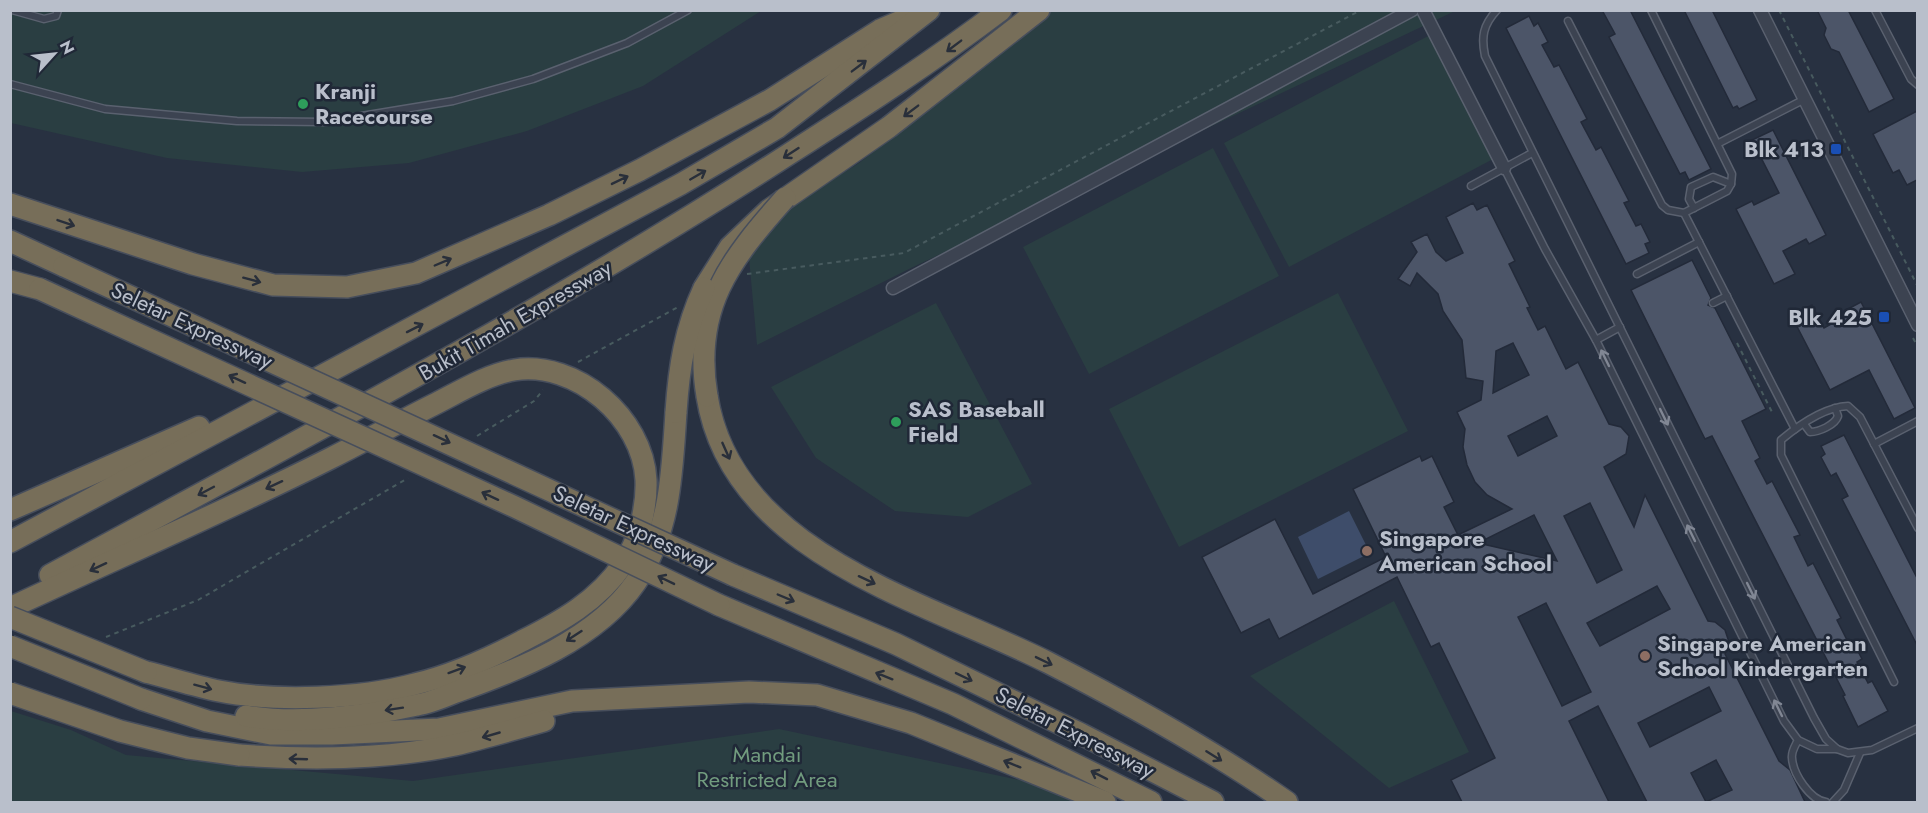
<svg xmlns="http://www.w3.org/2000/svg" width="1928" height="813" viewBox="0 0 1928 813" font-family="Jost,sans-serif">
<style>
.green{fill:#2a3e42}
.water{fill:#3e4d6a}
.building{fill:#4c5568;stroke:#232a39;stroke-width:1.5;fill-rule:evenodd}
.lines{fill:none;stroke-linecap:round;stroke-linejoin:round}
.lane-casing{stroke:#5a616f;stroke-width:9}
.street-casing{stroke:#5a616f;stroke-width:15}
.highway-casing{stroke:#474e5c;stroke-width:24}
.path{stroke:#485b5f;stroke-width:2;stroke-dasharray:4.5 4.5;stroke-linecap:butt}
.lane{stroke:#3c4351;stroke-width:6}
.street{stroke:#3c4351;stroke-width:12}
.highway{stroke:#776e59;stroke-width:21}
.highway-bridge-casing{stroke:#474e5c;stroke-width:24;stroke-linecap:butt}
.highway-bridge{stroke:#776e59;stroke-width:21}
.oneway{stroke:#292f3a}
.oneway2{stroke:#818794}
.leisure-dot{fill:#2e9e5b;stroke:#202837;stroke-width:2}
.transit-dot{fill:#1a4fb4;stroke:#202837;stroke-width:2}
.education-dot{fill:#8d6e63;stroke:#202837;stroke-width:2}
.labels{text-anchor:middle;stroke-width:5;stroke-linejoin:round;paint-order:stroke}
.poi-label{font-size:22px;font-weight:bold;fill:#b9bfcb;stroke:#202837;text-anchor:start}
.street-label{font-size:22px;fill:#b9bfcb;stroke:#202837}
.park-label{font-size:22px;fill:#719b7e;stroke:#202837}
</style>
<rect width="100%" height="100%" fill="#283141"/>
<g class="green">
<path d="M 11,11 L 761,11 L 643,86 L 527,131 L 409,163 L 302,172 L 167,158 L 11,123 Z"/>
<path d="M 1048,11 L 1455,11 L 911,268 L 757,345 L 749,258 L 794,203 L 859,163 L 984,66 Z"/>
<path d="M 1430,35 L 1495,158 L 1289,267 L 1224,143 Z"/>
<path d="M 1213,148 L 1279,276 L 1089,374 L 1023,247 Z"/>
<path d="M 1338,293 L 1408,431 L 1179,547 L 1109,409 Z"/>
<path d="M 936,303 L 1032,484 L 968,517 L 895,511 L 816,458 L 771,387 Z"/>
<path d="M 1394,601 L 1469,752 L 1389,788 L 1250,676 Z"/>
<path d="M 11,711 L 71,730 L 126,755 L 413,781 L 779,729 L 1043,785 L 1076,802 L 11,802 Z"/>
</g>
<path class="water" d="M 1349,511 L 1370,553 L 1318,579 L 1298,537 Z"/>
<g class="building">
<path d="M 1602,10 L 1630,10 L 1711,169 L 1689,180 L 1685,172 L 1680,174 L 1609,37 L 1615,34 Z"/>
<path d="M 1684,10 L 1712,10 L 1757,100 L 1739,109 L 1737,106 L 1733,108 Z"/>
<path d="M 1817,10 L 1848,10 L 1894,99 L 1869,112 L 1839,52 L 1831,49 L 1824,35 L 1826,28 Z"/>
<path d="M 1529,16 L 1534,26 L 1538,23 L 1548,42 L 1542,45 L 1554,67 L 1559,65 L 1587,119 L 1581,122 L 1596,150 L 1601,147 L 1629,201 L 1624,203 L 1636,226 L 1641,224 L 1650,242 L 1645,244 L 1649,253 L 1626,264 L 1506,28 Z"/>
<path d="M 1917,111 L 1917,180 L 1907,185 L 1899,170 L 1893,173 L 1873,134 Z"/>
<path d="M 1773,130 L 1826,235 L 1809,244 L 1806,239 L 1783,251 L 1795,274 L 1774,284 L 1736,209 L 1752,201 L 1754,205 L 1779,193 L 1752,140 Z"/>
<path d="M 1473,203 L 1477,210 L 1487,205 L 1515,261 L 1509,264 L 1530,307 L 1527,308 L 1538,330 L 1545,326 L 1566,369 L 1578,362 L 1609,424 L 1621,427 L 1629,436 L 1626,454 L 1604,467 L 1634,527 L 1645,495 L 1708,621 L 1715,622 L 1725,630 L 1729,642 L 1725,654 L 1779,761 L 1790,770 L 1805,802 L 1706,802 L 1732,790 L 1716,760 L 1691,773 L 1706,802 L 1647,802 L 1598,706 L 1569,721 L 1609,802 L 1462,802 L 1451,780 L 1495,758 L 1439,643 L 1431,647 L 1397,577 L 1279,639 L 1269,619 L 1241,633 L 1202,557 L 1275,519 L 1313,594 L 1386,557 L 1353,489 L 1420,456 L 1422,461 L 1432,456 L 1454,502 L 1444,507 L 1458,535 L 1512,509 L 1487,495 L 1475,482 L 1467,465 L 1463,447 L 1465,429 L 1457,412 L 1481,400 L 1483,381 L 1466,378 L 1462,340 L 1443,311 L 1438,294 L 1417,273 L 1410,286 L 1398,279 L 1417,252 L 1411,242 L 1427,234 L 1436,252 L 1446,261 L 1463,253 L 1446,217 ZM 1513,343 L 1529,375 L 1493,393 L 1496,351 ZM 1547,416 L 1557,436 L 1518,456 L 1508,436 ZM 1590,503 L 1622,570 L 1597,583 L 1564,516 ZM 1534,515 L 1557,561 L 1478,543 ZM 1657,586 L 1670,609 L 1600,646 L 1587,623 ZM 1546,603 L 1591,692 L 1562,706 L 1518,617 ZM 1709,687 L 1721,711 L 1650,747 L 1638,723 Z"/>
<path d="M 1692,260 L 1711,298 L 1708,305 L 1715,308 L 1766,409 L 1742,421 L 1760,458 L 1755,461 L 1767,484 L 1772,481 L 1800,535 L 1794,537 L 1808,566 L 1813,563 L 1841,618 L 1837,620 L 1848,642 L 1852,640 L 1862,659 L 1857,662 L 1868,683 L 1872,681 L 1888,711 L 1858,727 L 1843,696 L 1845,695 L 1712,436 L 1705,439 L 1631,290 Z"/>
<path d="M 1861,302 L 1915,408 L 1894,419 L 1869,370 L 1830,390 L 1791,315 L 1812,305 L 1824,328 L 1846,316 L 1844,311 Z"/>
<path d="M 1844,435 L 1917,578 L 1917,645 L 1842,499 L 1848,496 L 1836,473 L 1831,476 L 1821,457 L 1825,454 L 1821,446 Z"/>
</g>
<g class="lines">
<g class="lane-casing">
<g id="lane">
<path d="M 12,10 L 44,19 L 56,16 L 58,10"/>
<path d="M 1497,10 C 1483,25 1481,37 1485,56 L 1814,718 L 1826,739 L 1837,749"/>
<path d="M 1875,10 L 1911,79 L 1918,85"/>
<path d="M 1568,21 L 1662,205 L 1668,210 L 1684,213 L 1727,191 L 1731,184 L 1732,174 L 1651,10"/>
<path d="M 10,84 L 105,109 L 237,121 L 325,122 L 453,101 L 533,79 L 627,43 L 688,10"/>
<path d="M 1719,143 L 1803,100"/>
<path d="M 1504,168 L 1545,249 L 1596,340 L 1784,721 L 1798,740 L 1817,749 L 1837,749 L 1848,753 L 1872,750 L 1918,728"/>
<path d="M 1471,186 L 1532,153"/>
<path d="M 1694,208 L 1689,199 L 1691,187 L 1713,177 L 1731,184"/>
<path d="M 1684,213 L 1795,429"/>
<path d="M 1637,274 L 1699,242"/>
<path d="M 1713,303 L 1727,296"/>
<path d="M 1596,340 L 1620,327"/>
<path d="M 1804,424 L 1810,432 C 1819,432 1835,425 1838,416 L 1835,408"/>
<path d="M 1874,444 L 1918,421"/>
<path d="M 1894,682 L 1781,455 L 1781,440 C 1799,425 1825,407 1848,406 L 1860,417 L 1918,528"/>
<path d="M 1798,740 C 1795,746 1791,752 1792,758 C 1793,774 1810,800 1826,802"/>
<path d="M 1833,802 L 1844,790 L 1860,753"/>
</g>
</g>
<g class="street-casing">
<g id="street">
<path d="M 1423,10 L 1504,168"/>
<path d="M 1760,10 L 1918,325"/>
<path d="M 893,288 L 1412,10"/>
</g>
</g>
<g class="highway-casing">
<g id="highway">
<path d="M 10,204 L 193,264 L 273,285 L 347,287 L 416,273 L 549,215 L 640,170 L 770,100 L 880,30 L 908,18"/>
<path d="M 10,241 L 64,266"/>
<path d="M 10,281 L 40,289"/>
<path d="M 704,288 L 730,247 L 769,210 L 889,127 L 1039,10"/>
<path d="M 707,396 C 732,555 927,601 1049,663 C 1131,705 1212,750 1287,802"/>
<path d="M 10,510 L 199,427"/>
<path d="M 10,542 L 681,184 L 777,128 L 929,10"/>
<path d="M 50,575 C 300,440 551,308 789,154 C 861,108 932,62 1001,10"/>
<path d="M 733,575 L 896,644 L 1081,734 L 1213,802"/>
<path d="M 719,605 L 953,704 L 1151,802"/>
<path d="M 10,608 C 117,558 226,511 331,458 C 365,441 399,422 433,405 C 459,392 486,375 514,370 C 576,360 643,418 646,480 C 647,507 639,541 623,564 C 598,601 560,622 522,641 C 488,659 452,675 415,684 C 360,699 274,702 219,691 C 195,686 170,678 146,672"/>
<path d="M 141,699 L 207,721 L 271,734 L 332,734 L 439,729 L 572,701 L 749,692 L 817,695 L 911,723 L 1105,802"/>
<path d="M 246,716 C 298,725 366,716 417,705 C 430,703 444,697 456,692 C 519,670 597,639 636,582 C 671,530 672,472 676,412"/>
<path d="M 239,755 C 310,760 385,760 455,745 C 485,738 515,729 544,721"/>
</g>
</g>
<g class="path">
<path d="M 1779,10 L 1918,287"/>
<path d="M 747,274 L 904,253 L 1361,10"/>
<path d="M 1913,338 L 1918,347"/>
<path d="M 1737,343 L 1772,412 L 1775,410"/>
<path d="M 578,362 L 678,307"/>
<path d="M 477,436 L 534,401 L 543,390"/>
<path d="M 106,637 L 198,600 L 408,478"/>
</g>
<use href="#lane" class="lane"/>
<use href="#street" class="street"/>
<use href="#highway" class="highway"/>
<g class="highway-bridge-casing">
<g id="highway-bridge">
<path d="M 64,266 L 733,575"/>
<path d="M 40,289 L 515,507 L 719,605"/>
<path d="M 707,396 C 692,308 730,260 785,198"/>
<path d="M 676,412 C 679,367 685,329 704,288"/>
<path d="M 10,617 L 146,672"/>
<path d="M 10,646 L 141,699"/>
<path d="M 10,693 L 120,731 L 188,748 L 239,755"/>
</g>
</g>
<use href="#highway-bridge" class="highway-bridge"/>
</g>
<defs><path id="oneway-shaft" d="M-6 0H5M1.5-3L5.5 0L1.5 3" fill="none" stroke-width="1.6" stroke-linecap="round" stroke-linejoin="round" transform="scale(1.5)"/></defs>
<g class="oneway">
<use href="#oneway-shaft" transform="translate(954 46) rotate(143)"/>
<use href="#oneway-shaft" transform="translate(859 66) rotate(-37)"/>
<use href="#oneway-shaft" transform="translate(911 111) rotate(143)"/>
<use href="#oneway-shaft" transform="translate(791 153) rotate(147)"/>
<use href="#oneway-shaft" transform="translate(698 175) rotate(-30)"/>
<use href="#oneway-shaft" transform="translate(620 180) rotate(-26)"/>
<use href="#oneway-shaft" transform="translate(66 223) rotate(19)"/>
<use href="#oneway-shaft" transform="translate(443 262) rotate(-23)"/>
<use href="#oneway-shaft" transform="translate(252 280) rotate(15)"/>
<use href="#oneway-shaft" transform="translate(415 328) rotate(-27)"/>
<use href="#oneway-shaft" transform="translate(237 379) rotate(-155)"/>
<use href="#oneway-shaft" transform="translate(442 439) rotate(25)"/>
<use href="#oneway-shaft" transform="translate(726 451) rotate(66)"/>
<use href="#oneway-shaft" transform="translate(274 485) rotate(155)"/>
<use href="#oneway-shaft" transform="translate(206 491) rotate(152)"/>
<use href="#oneway-shaft" transform="translate(490 496) rotate(-155)"/>
<use href="#oneway-shaft" transform="translate(98 567) rotate(155)"/>
<use href="#oneway-shaft" transform="translate(666 580) rotate(-154)"/>
<use href="#oneway-shaft" transform="translate(867 580) rotate(25)"/>
<use href="#oneway-shaft" transform="translate(786 598) rotate(23)"/>
<use href="#oneway-shaft" transform="translate(574 636) rotate(147)"/>
<use href="#oneway-shaft" transform="translate(1044 661) rotate(26)"/>
<use href="#oneway-shaft" transform="translate(457 670) rotate(-20)"/>
<use href="#oneway-shaft" transform="translate(884 676) rotate(-158)"/>
<use href="#oneway-shaft" transform="translate(964 677) rotate(26)"/>
<use href="#oneway-shaft" transform="translate(203 687) rotate(15)"/>
<use href="#oneway-shaft" transform="translate(394 709) rotate(171)"/>
<use href="#oneway-shaft" transform="translate(491 735) rotate(164)"/>
<use href="#oneway-shaft" transform="translate(1214 756) rotate(32)"/>
<use href="#oneway-shaft" transform="translate(298 759) rotate(-178)"/>
<use href="#oneway-shaft" transform="translate(1012 764) rotate(-158)"/>
<use href="#oneway-shaft" transform="translate(1099 775) rotate(-153)"/>
</g>
<g class="oneway2">
<use href="#oneway-shaft" transform="translate(1605 358) rotate(-116)"/>
<use href="#oneway-shaft" transform="translate(1664 417) rotate(64)"/>
<use href="#oneway-shaft" transform="translate(1691 533) rotate(-116)"/>
<use href="#oneway-shaft" transform="translate(1751 591) rotate(64)"/>
<use href="#oneway-shaft" transform="translate(1778 708) rotate(-116)"/>
</g>
<g class="leisure-dot">
<circle cx="303" cy="104" r="6"/>
<circle cx="896" cy="422" r="6"/>
</g>
<g class="transit-dot">
<rect x="1830" y="143" width="12" height="12" rx="3"/>
<rect x="1878" y="311" width="12" height="12" rx="3"/>
</g>
<g class="education-dot">
<circle cx="1367" cy="551" r="6"/>
<circle cx="1645" cy="656" r="6"/>
</g>
<g class="labels">
<g class="poi-label">
<text x="315" y="99">Kranji<tspan x="315" dy="25">Racecourse</tspan></text>
<text x="1824" y="157" text-anchor="end">Blk 413</text>
<text x="1872" y="325" text-anchor="end">Blk 425</text>
<text x="908" y="417">SAS Baseball<tspan x="908" dy="25">Field</tspan></text>
<text x="1379" y="546">Singapore<tspan x="1379" dy="25">American School</tspan></text>
<text x="1657" y="651">Singapore American<tspan x="1657" dy="25">School Kindergarten</tspan></text>
</g>
<g class="street-label">
<text transform="translate(515 320) rotate(-30)" y="8">Bukit Timah Expressway</text>
<text transform="translate(192 325) rotate(25)" y="8">Seletar Expressway</text>
<text transform="translate(634 528) rotate(25)" y="8">Seletar Expressway</text>
<text transform="translate(1075 732) rotate(27)" y="8">Seletar Expressway</text>
</g>
<g class="park-label">
<text x="767" y="762">Mandai<tspan x="767" dy="25">Restricted Area</tspan></text>
</g>
</g>
<rect width="1928" height="813" fill="none" stroke="#b9bfcb" stroke-width="24"/>
<g transform="translate(54 54) rotate(63)" stroke="#202837" stroke-width="4.5" paint-order="stroke">
<path d="M0-4.5L10 22L0 15L-10 22Z" fill="#b9bfcb"/>
<text y="-9" font-size="16" font-weight="bold" text-anchor="middle" fill="#b9bfcb">N</text>
</g>
</svg>
